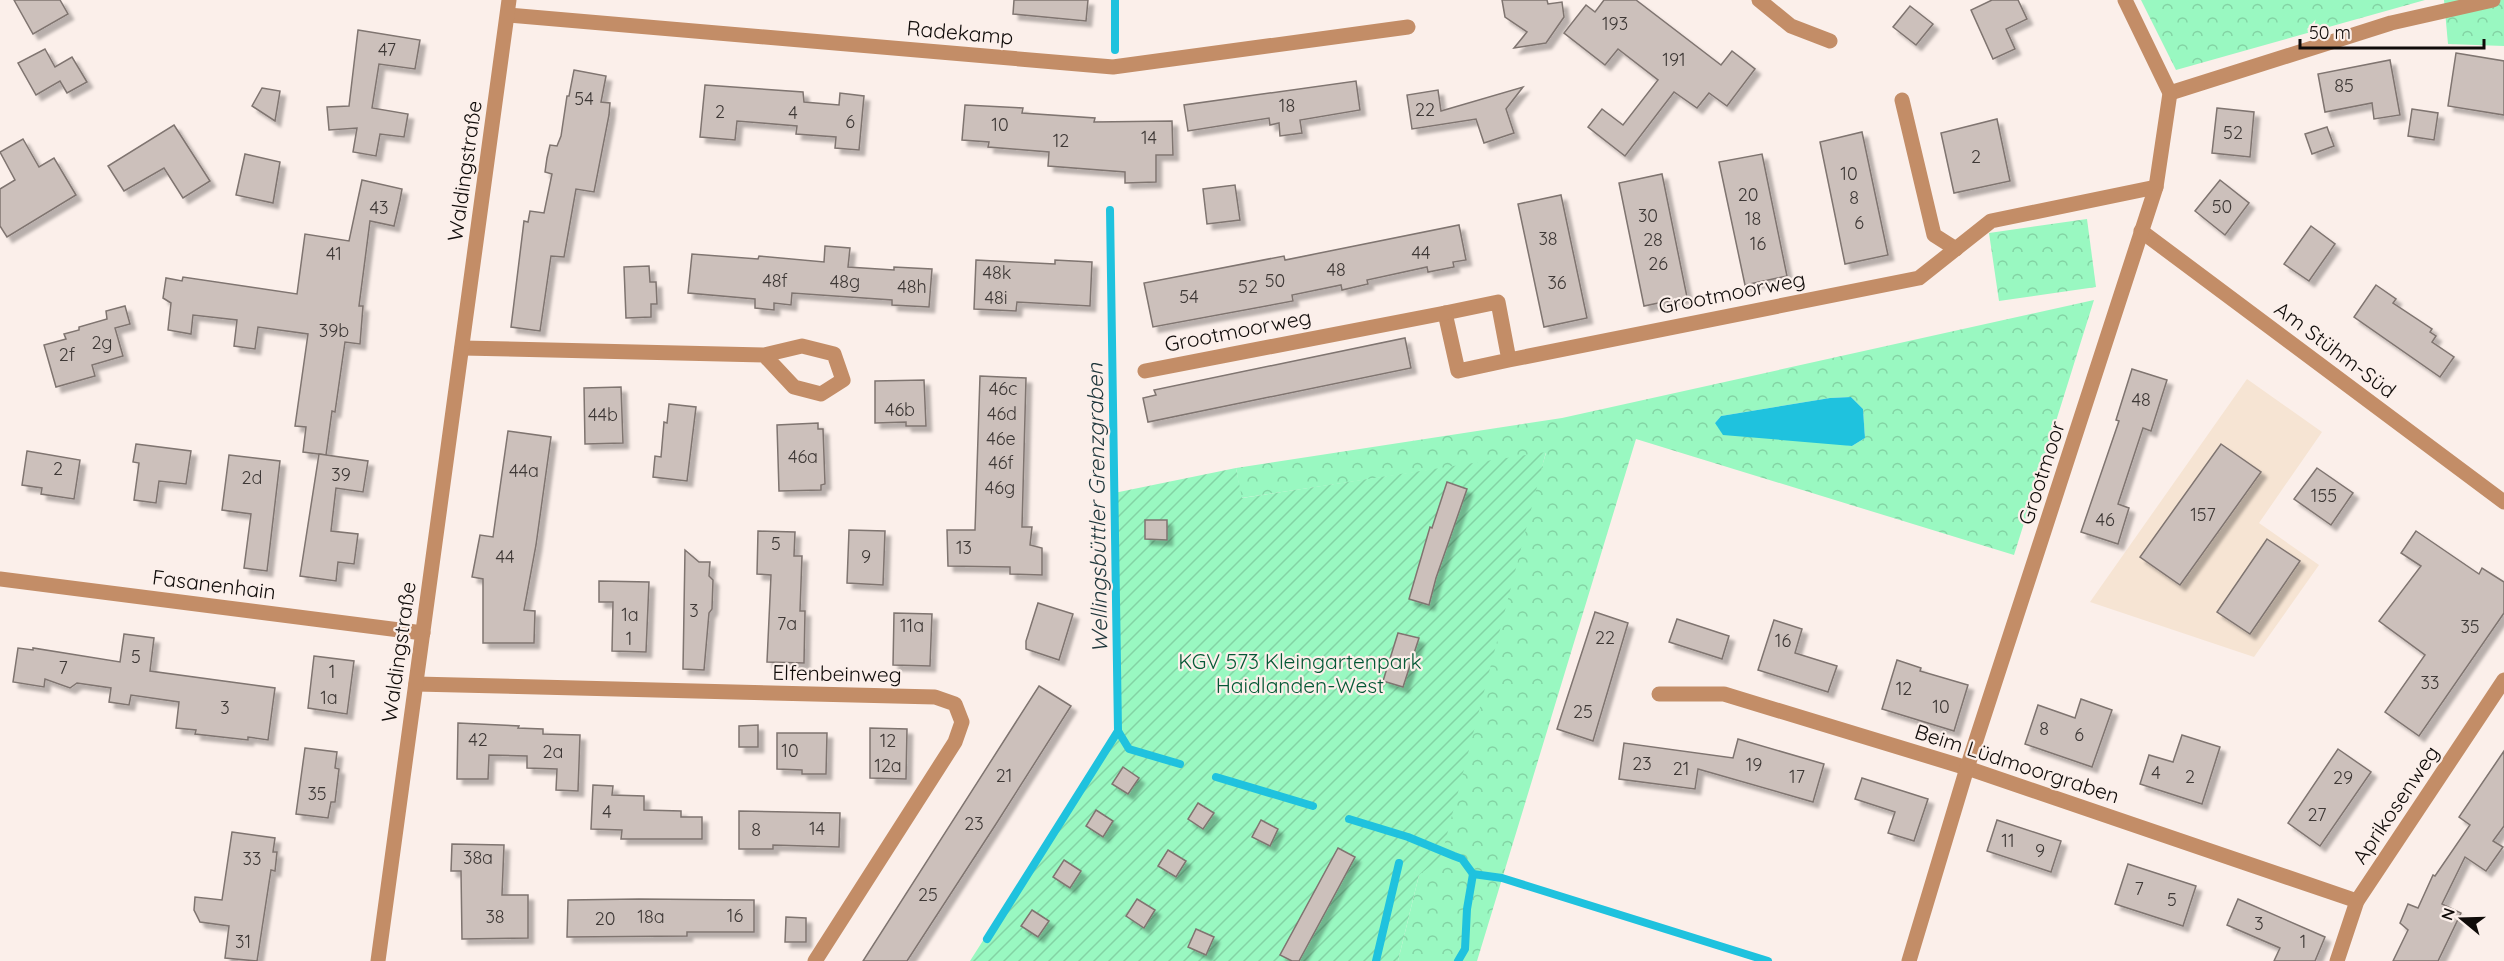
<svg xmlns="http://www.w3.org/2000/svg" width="2504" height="961" viewBox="0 0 2504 961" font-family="Quicksand,sans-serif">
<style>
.commercial{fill:#f6e4d3}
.park{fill:url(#park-crowns);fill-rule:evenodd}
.garden{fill:url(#garden-furrows)}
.water{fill:#1fc2de}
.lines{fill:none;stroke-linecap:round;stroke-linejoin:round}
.stream{stroke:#1fc2de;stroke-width:8}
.building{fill:#ccc0bb;stroke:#7f7470;stroke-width:1.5;filter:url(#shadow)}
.minor{stroke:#c38d67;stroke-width:15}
.labels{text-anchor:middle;stroke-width:4.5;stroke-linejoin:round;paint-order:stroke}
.number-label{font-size:18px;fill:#3e3836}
.street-label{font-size:21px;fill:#0f0b09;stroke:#fbefea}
.park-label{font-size:21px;fill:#045835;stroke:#fbefea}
.water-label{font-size:22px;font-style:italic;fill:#1e363b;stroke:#fbefea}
</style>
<defs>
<pattern id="park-crowns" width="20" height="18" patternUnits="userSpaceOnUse" patternTransform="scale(1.5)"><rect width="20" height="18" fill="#99f8c1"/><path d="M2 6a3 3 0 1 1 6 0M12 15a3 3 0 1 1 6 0" fill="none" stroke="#83d3a4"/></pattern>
<pattern id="garden-furrows" width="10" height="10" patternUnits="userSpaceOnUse" patternTransform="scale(1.5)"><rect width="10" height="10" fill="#99f8c1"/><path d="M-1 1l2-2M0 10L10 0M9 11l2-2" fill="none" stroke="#83d3a4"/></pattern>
<filter id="shadow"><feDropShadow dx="5.5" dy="5.5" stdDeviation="1.5" flood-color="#0004"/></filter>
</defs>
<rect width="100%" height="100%" fill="#fbefea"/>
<path class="commercial" d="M 2247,379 L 2322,432 L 2259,523 L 2319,565 L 2254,657 L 2090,602 Z"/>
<g class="park">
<path d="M 2141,0 L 2425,0 L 2176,70 Z"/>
<path d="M 2444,0 L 2504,0 L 2504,46 L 2448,44 Z"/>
<path d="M 2087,219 L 2096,287 L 1999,301 L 1989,233 Z"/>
<path d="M 2094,300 L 2014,555 L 1636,439 L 1477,961 L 1398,961 L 1419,875 L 1546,453 L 1241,498 L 1236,468 L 1562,418 ZM 1851,397 L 1863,409 L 1865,438 L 1852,446 L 1715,423 L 1721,416 L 1830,398 Z"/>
</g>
<path class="garden" d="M 1546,452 L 1441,858 L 1419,875 L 1398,961 L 970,961 L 1117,730 L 1114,493 L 1236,468 L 1242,498 Z"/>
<path class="water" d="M 1851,397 L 1863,409 L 1865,438 L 1852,446 L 1723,435 L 1715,423 L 1721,416 L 1830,398 Z"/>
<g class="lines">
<g class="stream">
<path d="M 1115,50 L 1115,0"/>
<path d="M 1110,210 L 1118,731 L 1129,749 L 1180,764"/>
<path d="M 1216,777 L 1313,806"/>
<path d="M 1349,819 L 1408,837 L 1454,856 L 1462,859 L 1473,874 L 1502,878 L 1768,961"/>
<path d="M 987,939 L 1118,731"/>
<path d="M 1376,961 L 1399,863"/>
<path d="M 1458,961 L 1465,949 L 1467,909 L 1473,874"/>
</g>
</g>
<g class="building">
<path d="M 14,0 L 60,0 L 68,14 L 33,34 Z"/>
<path d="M 1014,0 L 1088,0 L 1086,21 L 1013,14 Z"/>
<path d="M 1502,0 L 1547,0 L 1548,4 L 1562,2 L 1564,17 L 1546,43 L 1514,48 L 1527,32 L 1505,17 Z"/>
<path d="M 1604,0 L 1636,0 L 1721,65 L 1732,51 L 1755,69 L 1727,106 L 1709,93 L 1697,108 L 1674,92 L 1625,156 L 1588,127 L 1602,109 L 1623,125 L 1658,80 L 1618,49 L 1605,65 L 1564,33 L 1586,5 L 1595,12 Z"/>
<path d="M 1992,0 L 2018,0 L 2027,19 L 2006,29 L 2015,49 L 1993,59 L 1971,10 Z"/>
<path d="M 1910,6 L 1933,24 L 1916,45 L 1893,27 Z"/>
<path d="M 358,30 L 420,40 L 415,69 L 379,64 L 372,108 L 408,114 L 404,137 L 380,134 L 376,156 L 353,152 L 357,128 L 329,130 L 327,107 L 349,106 Z"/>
<path d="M 45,49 L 55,67 L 72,57 L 87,82 L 67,93 L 60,81 L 36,95 L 18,63 Z"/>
<path d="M 2456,53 L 2504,61 L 2504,115 L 2448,106 Z"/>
<path d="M 2390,60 L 2400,115 L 2374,119 L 2372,103 L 2325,112 L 2318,74 Z"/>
<path d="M 574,70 L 606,76 L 601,102 L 610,103 L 609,115 L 594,192 L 576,189 L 564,257 L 551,256 L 540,331 L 511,327 L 524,221 L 528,222 L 530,211 L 544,213 L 552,174 L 545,172 L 547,158 L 550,145 L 557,146 L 561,136 L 567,96 L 569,96 Z"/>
<path d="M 1356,81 L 1360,110 L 1300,120 L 1302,133 L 1280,136 L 1279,123 L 1270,125 L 1269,118 L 1188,131 L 1184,105 Z"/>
<path d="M 705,85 L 803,92 L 804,102 L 839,105 L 840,93 L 864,96 L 859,150 L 835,148 L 836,137 L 796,134 L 797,126 L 737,121 L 735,140 L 700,137 Z"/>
<path d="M 1523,87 L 1506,109 L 1514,133 L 1484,143 L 1476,119 L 1412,129 L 1407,95 L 1438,90 L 1441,111 Z"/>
<path d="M 262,88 L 280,91 L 275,121 L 252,106 Z"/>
<path d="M 965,105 L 1023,108 L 1022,113 L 1095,118 L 1094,122 L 1172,121 L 1173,155 L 1156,155 L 1156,182 L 1125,183 L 1125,172 L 1048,166 L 1049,152 L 988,147 L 989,142 L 962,140 Z"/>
<path d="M 2217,108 L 2254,112 L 2250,157 L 2212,153 Z"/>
<path d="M 2412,109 L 2438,113 L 2434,140 L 2408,136 Z"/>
<path d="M 1997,119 L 2010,181 L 1954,193 L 1941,133 Z"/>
<path d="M 174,125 L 210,181 L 183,198 L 164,168 L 124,191 L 108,166 Z"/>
<path d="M 2327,127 L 2334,146 L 2312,154 L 2305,134 Z"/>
<path d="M 1862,132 L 1888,255 L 1845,264 L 1820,142 Z"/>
<path d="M 23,139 L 39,167 L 54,158 L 76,195 L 7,237 L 0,226 L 0,189 L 15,180 L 0,152 Z"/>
<path d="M 245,154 L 280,162 L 273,203 L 236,195 Z"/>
<path d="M 1762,154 L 1787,276 L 1745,285 L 1719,162 Z"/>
<path d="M 1662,174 L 1687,297 L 1644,306 L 1619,183 Z"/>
<path d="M 362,180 L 402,189 L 400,200 L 394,226 L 370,221 L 359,306 L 363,306 L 360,344 L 345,342 L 335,412 L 332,411 L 326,455 L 303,452 L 306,427 L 295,426 L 308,334 L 258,327 L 255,349 L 234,346 L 237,320 L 193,315 L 191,334 L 168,330 L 171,303 L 163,298 L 166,278 L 182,281 L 183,277 L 297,294 L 305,234 L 349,241 Z"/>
<path d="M 2220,180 L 2249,203 L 2225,235 L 2195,211 Z"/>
<path d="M 1235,185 L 1240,220 L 1207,224 L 1203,189 Z"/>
<path d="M 1561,195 L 1587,318 L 1544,327 L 1518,204 Z"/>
<path d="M 1459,225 L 1466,260 L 1453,262 L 1454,267 L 1428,272 L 1427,267 L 1367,280 L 1368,284 L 1342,290 L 1341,285 L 1292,295 L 1293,301 L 1153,327 L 1144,283 L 1284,256 L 1285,260 Z"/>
<path d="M 2311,226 L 2335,244 L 2309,281 L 2284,264 Z"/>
<path d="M 825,246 L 850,248 L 848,267 L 894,270 L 894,267 L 932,269 L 929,307 L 892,305 L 892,300 L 792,293 L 791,305 L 774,303 L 774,310 L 755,308 L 755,299 L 688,293 L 692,254 L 758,259 L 759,256 L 824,262 Z"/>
<path d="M 976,260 L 1055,264 L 1055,260 L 1092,262 L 1090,306 L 1017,302 L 1016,311 L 974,309 Z"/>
<path d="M 649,266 L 650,282 L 656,282 L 657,304 L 651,304 L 651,317 L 626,318 L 624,267 Z"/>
<path d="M 2376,285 L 2396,299 L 2393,303 L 2432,329 L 2430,332 L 2436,336 L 2432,342 L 2454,357 L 2440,377 L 2354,317 Z"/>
<path d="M 125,306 L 130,324 L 115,328 L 123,356 L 92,365 L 95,376 L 56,387 L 44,345 L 66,339 L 64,334 L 79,330 L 79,327 L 107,319 L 106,311 Z"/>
<path d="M 1405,338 L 1411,368 L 1148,422 L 1143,398 L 1156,395 L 1154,390 Z"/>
<path d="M 2132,369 L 2167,380 L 2151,431 L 2143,428 L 2118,504 L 2129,508 L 2118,544 L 2081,532 L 2119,421 L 2116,420 Z"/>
<path d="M 980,376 L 1026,378 L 1022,527 L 1032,527 L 1030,545 L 1042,548 L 1042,575 L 1010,574 L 1010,567 L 948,566 L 947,530 L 975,530 Z"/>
<path d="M 924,380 L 926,426 L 906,426 L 906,422 L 875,423 L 875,381 Z"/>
<path d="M 621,387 L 623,443 L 585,444 L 584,388 Z"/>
<path d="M 669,404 L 696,407 L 687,481 L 653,477 L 655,456 L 661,457 L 664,422 L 667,423 Z"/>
<path d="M 818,423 L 818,429 L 823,429 L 825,484 L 821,485 L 821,490 L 779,491 L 777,425 Z"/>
<path d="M 508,431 L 551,437 L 536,545 L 524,610 L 535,611 L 534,643 L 483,643 L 483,579 L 472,577 L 480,535 L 493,537 Z"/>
<path d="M 136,444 L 191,451 L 186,484 L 159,481 L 156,503 L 134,500 L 139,463 L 133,462 Z"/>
<path d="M 2221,444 L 2261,472 L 2180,585 L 2140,557 Z"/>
<path d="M 27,451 L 80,460 L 74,499 L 41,494 L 42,488 L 22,485 Z"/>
<path d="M 319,454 L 368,461 L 363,492 L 336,488 L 331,531 L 358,534 L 354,564 L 338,562 L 336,581 L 300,576 Z"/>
<path d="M 229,455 L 280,461 L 267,571 L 244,568 L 251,514 L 222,510 Z"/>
<path d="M 2317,468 L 2353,493 L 2331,525 L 2294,499 Z"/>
<path d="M 1447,482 L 1467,489 L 1436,578 L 1429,605 L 1409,599 L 1430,527 L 1432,528 Z"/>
<path d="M 1145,520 L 1167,520 L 1167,540 L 1145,539 Z"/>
<path d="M 849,530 L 885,531 L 883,585 L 847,583 Z"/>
<path d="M 758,531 L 795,532 L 794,556 L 802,556 L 800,611 L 805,611 L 804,663 L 767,662 L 771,575 L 757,574 Z"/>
<path d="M 2416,531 L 2479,574 L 2482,568 L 2504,582 L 2504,613 L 2419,736 L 2385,712 L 2425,655 L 2379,621 L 2421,566 L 2401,553 Z"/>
<path d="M 2267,539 L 2300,561 L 2250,634 L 2217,612 Z"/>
<path d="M 685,550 L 699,562 L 710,562 L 709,576 L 713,580 L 712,609 L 709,613 L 704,670 L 683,669 Z"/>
<path d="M 599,581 L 649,582 L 646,652 L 612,651 L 613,602 L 599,602 Z"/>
<path d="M 1038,603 L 1073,614 L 1059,660 L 1026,649 L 1026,641 Z"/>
<path d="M 1595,612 L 1628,623 L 1593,741 L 1557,729 Z"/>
<path d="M 894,613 L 932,614 L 930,666 L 893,665 Z"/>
<path d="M 1677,619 L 1729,636 L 1722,659 L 1669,642 Z"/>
<path d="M 1774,620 L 1802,629 L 1795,653 L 1837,666 L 1828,692 L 1758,670 Z"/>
<path d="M 1398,633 L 1419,638 L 1403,687 L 1383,681 Z"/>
<path d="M 124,634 L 154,638 L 150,671 L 275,688 L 268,740 L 248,737 L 248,740 L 195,734 L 196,730 L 176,728 L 179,702 L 131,695 L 129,705 L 109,702 L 111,688 L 77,683 L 70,688 L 45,679 L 44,687 L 13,682 L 18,648 L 33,650 L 33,648 L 120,662 Z"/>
<path d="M 314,656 L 354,661 L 347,714 L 308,708 Z"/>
<path d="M 1897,660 L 1921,668 L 1920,671 L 1968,685 L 1954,731 L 1882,709 Z"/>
<path d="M 1039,686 L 1071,706 L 996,824 L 907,961 L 863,961 Z"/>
<path d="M 2081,699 L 2112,710 L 2092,767 L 2025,744 L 2038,705 L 2075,718 Z"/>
<path d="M 458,723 L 519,726 L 518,728 L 543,729 L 543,734 L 580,735 L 578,791 L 556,790 L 557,769 L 527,768 L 527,756 L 489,755 L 488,779 L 457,779 Z"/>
<path d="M 758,725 L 758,747 L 739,747 L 739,726 Z"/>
<path d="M 870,728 L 907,729 L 906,779 L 870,778 Z"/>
<path d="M 777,733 L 827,733 L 826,774 L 802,774 L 802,770 L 777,769 Z"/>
<path d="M 2182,735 L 2220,747 L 2202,804 L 2140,784 L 2149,755 L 2173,762 Z"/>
<path d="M 1738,739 L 1824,764 L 1813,802 L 1698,769 L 1695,789 L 1619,779 L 1624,743 L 1733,758 Z"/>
<path d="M 305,748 L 337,752 L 335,768 L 339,769 L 335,802 L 331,802 L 328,818 L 296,814 Z"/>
<path d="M 2338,749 L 2371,772 L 2320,846 L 2288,823 Z"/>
<path d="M 2504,751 L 2504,826 L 2493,841 L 2503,847 L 2486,871 L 2465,857 L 2442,904 L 2461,913 L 2438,961 L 2393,961 L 2408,930 L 2400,923 L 2408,904 L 2418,908 L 2433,875 L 2435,876 L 2470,825 L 2459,817 Z"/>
<path d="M 1123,767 L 1139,778 L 1128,794 L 1112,784 Z"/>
<path d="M 1862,778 L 1928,799 L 1914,841 L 1888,833 L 1895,812 L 1855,799 Z"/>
<path d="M 593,785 L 613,786 L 612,795 L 644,796 L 644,810 L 681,811 L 681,817 L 702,817 L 702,839 L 621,839 L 622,830 L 591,829 Z"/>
<path d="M 1198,803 L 1214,813 L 1203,829 L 1188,819 Z"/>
<path d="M 1096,810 L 1113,821 L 1103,837 L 1086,826 Z"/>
<path d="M 739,811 L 840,813 L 839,847 L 773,845 L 773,849 L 739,849 Z"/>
<path d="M 1261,820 L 1278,829 L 1270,846 L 1252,837 Z"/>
<path d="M 1997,820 L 2061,841 L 2051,872 L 1987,851 Z"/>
<path d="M 232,832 L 275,838 L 273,852 L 277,852 L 275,871 L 271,870 L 257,961 L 225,958 L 229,926 L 200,922 L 194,910 L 195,897 L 222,900 Z"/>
<path d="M 452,844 L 504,845 L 502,895 L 528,895 L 528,938 L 462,939 L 461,871 L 451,871 Z"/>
<path d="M 1338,848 L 1355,857 L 1299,961 L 1292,961 L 1280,955 Z"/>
<path d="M 1168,850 L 1186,861 L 1176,877 L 1158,866 Z"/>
<path d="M 1064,860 L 1081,871 L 1070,888 L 1053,877 Z"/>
<path d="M 2128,864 L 2196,886 L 2183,926 L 2115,904 Z"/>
<path d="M 639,899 L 754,900 L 754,932 L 687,932 L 687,936 L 567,937 L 568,900 Z"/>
<path d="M 1137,899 L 1155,910 L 1144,928 L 1126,916 Z"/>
<path d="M 2238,899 L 2325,937 L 2315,961 L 2274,961 L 2280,948 L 2227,925 Z"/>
<path d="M 1032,910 L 1049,921 L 1038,937 L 1021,926 Z"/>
<path d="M 786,917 L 806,918 L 806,942 L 785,942 Z"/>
<path d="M 1196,929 L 1214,937 L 1206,955 L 1188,947 Z"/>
</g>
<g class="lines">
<g class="minor">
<path d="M 1759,0 L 1791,26 L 1830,41"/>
<path d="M 508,15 L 1113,67 L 1408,27"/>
<path d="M 2170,93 L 2391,23 L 2493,0"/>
<path d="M 1902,100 L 1934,235 L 1956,249"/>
<path d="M 2141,231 L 2504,502"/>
<path d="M 462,348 L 764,355 L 802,346 L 834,354 L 843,380 L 821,394 L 794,387 L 764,355"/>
<path d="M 1509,360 L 1458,371 L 1445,313 L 1498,302 L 1509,360 L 1919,278 L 1991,221 L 2156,187"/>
<path d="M 1145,371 L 1445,313"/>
<path d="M 0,579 L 423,633"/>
<path d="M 416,684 L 935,697 L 955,704 L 962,722 L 955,742 L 815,961"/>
<path d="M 1659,694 L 1724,694 L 1967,768 L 2357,901"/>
<path d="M 378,961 L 509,0"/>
<path d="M 1909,961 L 1967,768 L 2156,187 L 2170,93 L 2125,0"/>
<path d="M 2337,961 L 2357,901 L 2504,680"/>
</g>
</g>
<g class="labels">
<g class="number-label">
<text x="1615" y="30">193</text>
<text x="387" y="56">47</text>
<text x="1674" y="66">191</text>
<text x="2344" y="92">85</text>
<text x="584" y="105">54</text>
<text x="1287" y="112">18</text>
<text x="1425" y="116">22</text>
<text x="720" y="118">2</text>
<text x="793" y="119">4</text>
<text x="850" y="128">6</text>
<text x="1000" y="131">10</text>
<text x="2233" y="139">52</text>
<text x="1149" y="144">14</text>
<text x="1061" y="147">12</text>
<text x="1976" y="163">2</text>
<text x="1849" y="180">10</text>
<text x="1748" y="201">20</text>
<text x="1854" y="204">8</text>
<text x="2222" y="213">50</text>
<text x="379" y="214">43</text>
<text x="1648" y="222">30</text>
<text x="1753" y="225">18</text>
<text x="1859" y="229">6</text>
<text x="1548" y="245">38</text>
<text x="1653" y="246">28</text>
<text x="1758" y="250">16</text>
<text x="1421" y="259">44</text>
<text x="334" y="260">41</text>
<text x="1658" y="270">26</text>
<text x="1336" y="276">48</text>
<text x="997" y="279">48k</text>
<text x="775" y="287">48f</text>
<text x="1275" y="287">50</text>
<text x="845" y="288">48g</text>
<text x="1557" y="289">36</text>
<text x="912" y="293">48h</text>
<text x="1248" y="293">52</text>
<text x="1189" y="303">54</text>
<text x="996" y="304">48i</text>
<text x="334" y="337">39b</text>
<text x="102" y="349">2g</text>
<text x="67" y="361">2f</text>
<text x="1003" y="395">46c</text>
<text x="2141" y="406">48</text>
<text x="900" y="416">46b</text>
<text x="1002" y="420">46d</text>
<text x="603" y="421">44b</text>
<text x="1001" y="445">46e</text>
<text x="803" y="463">46a</text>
<text x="1001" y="469">46f</text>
<text x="58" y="475">2</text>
<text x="524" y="477">44a</text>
<text x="341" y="481">39</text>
<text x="252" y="484">2d</text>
<text x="1000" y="494">46g</text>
<text x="2324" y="502">155</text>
<text x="2203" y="521">157</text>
<text x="2105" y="526">46</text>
<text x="776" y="550">5</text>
<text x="964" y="554">13</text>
<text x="505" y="563">44</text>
<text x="866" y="563">9</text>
<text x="694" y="617">3</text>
<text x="630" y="621">1a</text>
<text x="787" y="630">7a</text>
<text x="912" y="632">11a</text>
<text x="2470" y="633">35</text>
<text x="1605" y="644">22</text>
<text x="629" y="645">1</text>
<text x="1783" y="647">16</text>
<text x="136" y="663">5</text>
<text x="63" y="674">7</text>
<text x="332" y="678">1</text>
<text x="2430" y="689">33</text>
<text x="1904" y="695">12</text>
<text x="329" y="704">1a</text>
<text x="1941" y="713">10</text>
<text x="225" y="714">3</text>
<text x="1583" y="718">25</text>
<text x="2044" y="735">8</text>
<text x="2079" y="741">6</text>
<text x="478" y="746">42</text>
<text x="888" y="747">12</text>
<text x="790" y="757">10</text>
<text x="553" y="758">2a</text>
<text x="1642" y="770">23</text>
<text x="1754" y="771">19</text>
<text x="888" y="772">12a</text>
<text x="1681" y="775">21</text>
<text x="2156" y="779">4</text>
<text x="1004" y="782">21</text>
<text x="1797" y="783">17</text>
<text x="2190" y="783">2</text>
<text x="2343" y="784">29</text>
<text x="317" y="800">35</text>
<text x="607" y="818">4</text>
<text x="2317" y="821">27</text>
<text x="974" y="830">23</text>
<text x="817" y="835">14</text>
<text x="756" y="836">8</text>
<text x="2008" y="847">11</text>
<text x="2040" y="857">9</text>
<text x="478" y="864">38a</text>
<text x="252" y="865">33</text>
<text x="2139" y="895">7</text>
<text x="928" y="901">25</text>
<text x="2172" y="906">5</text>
<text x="735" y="922">16</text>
<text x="495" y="923">38</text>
<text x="651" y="923">18a</text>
<text x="605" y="925">20</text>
<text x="2259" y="930">3</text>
<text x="243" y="948">31</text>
<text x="2303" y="948">1</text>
</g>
<g class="street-label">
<text transform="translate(960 33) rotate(5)" y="7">Radekamp</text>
<text transform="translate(465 171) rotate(-82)" y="7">Waldingstraße</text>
<text transform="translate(1732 293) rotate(-11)" y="7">Grootmoorweg</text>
<text transform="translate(1238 331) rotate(-11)" y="7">Grootmoorweg</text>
<text transform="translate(2335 350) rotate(37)" y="7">Am Stühm-Süd</text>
<text transform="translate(2042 473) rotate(-72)" y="7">Grootmoor</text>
<text transform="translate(214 585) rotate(7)" y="7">Fasanenhain</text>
<text transform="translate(399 652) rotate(-82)" y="7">Waldingstraße</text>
<text transform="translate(837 674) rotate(1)" y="7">Elfenbeinweg</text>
<text transform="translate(2017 764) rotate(18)" y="7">Beim Lüdmoorgraben</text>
<text transform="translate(2396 805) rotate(-56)" y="7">Aprikosenweg</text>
</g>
<g class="park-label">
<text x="1300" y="669">KGV 573 Kleingartenpark<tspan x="1300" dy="24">Haidlanden-West</tspan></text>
</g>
<g class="water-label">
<text transform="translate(1097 508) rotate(-91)" y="8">Wellingsbüttler Grenzgraben</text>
</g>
</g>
<g transform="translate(2462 919) rotate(289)" stroke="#fbefea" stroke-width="4.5" paint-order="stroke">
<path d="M0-4.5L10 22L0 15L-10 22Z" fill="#0f0b09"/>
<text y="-9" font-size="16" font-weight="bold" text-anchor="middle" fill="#0f0b09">N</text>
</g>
<path d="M2300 39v9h184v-9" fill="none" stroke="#0f0b09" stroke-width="3"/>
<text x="2309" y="39" font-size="18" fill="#0f0b09" stroke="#fbefea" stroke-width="4.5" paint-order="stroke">50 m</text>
</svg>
